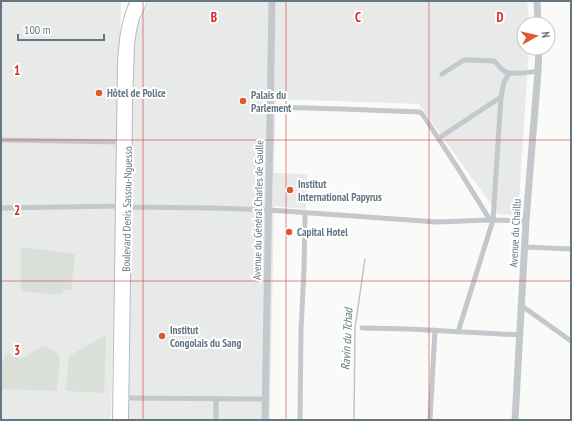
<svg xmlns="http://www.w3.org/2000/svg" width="572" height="421" viewBox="0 0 572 421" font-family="'PT Sans Narrow',sans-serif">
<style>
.built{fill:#e8e9e9}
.green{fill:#dadfd7}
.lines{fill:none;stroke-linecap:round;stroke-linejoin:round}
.stream{stroke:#bbc7cb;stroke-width:1.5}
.primary-casing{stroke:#b5babe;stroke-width:10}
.minor{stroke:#c3c8cc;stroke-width:5}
.tertiary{stroke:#c3c8cc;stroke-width:7}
.primary{stroke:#fff;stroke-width:8}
.grid{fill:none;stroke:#d62828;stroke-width:1;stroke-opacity:0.55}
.poi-dot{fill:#e4572e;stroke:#fff;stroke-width:1.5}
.labels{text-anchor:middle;stroke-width:4;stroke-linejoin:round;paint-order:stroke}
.poi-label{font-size:11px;font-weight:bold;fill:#657683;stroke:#fff;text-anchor:start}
.street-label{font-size:11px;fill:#657683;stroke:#fff}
.water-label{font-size:12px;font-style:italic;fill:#60757c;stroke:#fff}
.grid-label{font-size:13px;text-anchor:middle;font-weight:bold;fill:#d62828;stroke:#fff;stroke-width:4;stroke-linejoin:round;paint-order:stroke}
</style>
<rect width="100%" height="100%" fill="#fafaf8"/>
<g class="built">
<path d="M 1,1 L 121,1 L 111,420 L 1,420 Z"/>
<path d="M 150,1 L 527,1 L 530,24 L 524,24 L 524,48 L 529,48 L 518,215 L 498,214 L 419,104 L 276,99 L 274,173 L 307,174 L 306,209 L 274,206 L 270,420 L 129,420 L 133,53 L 138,24 Z"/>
</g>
<g class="green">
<path d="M 21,247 L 75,254 L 71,290 L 64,290 L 61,295 L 21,291 Z"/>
<path d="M 106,335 L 104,393 L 66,391 L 69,356 Z"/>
<path d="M 44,346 L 57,353 L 60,358 L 57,391 L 1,389 L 1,364 L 8,352 C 24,367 31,349 44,346 Z"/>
</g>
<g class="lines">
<path class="stream" d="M 354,420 L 355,328 L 365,259"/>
<g class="primary-casing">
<g id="primary">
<path d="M 117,420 L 122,65 C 123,43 125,21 135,1"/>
<path d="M 124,420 L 127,207 L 128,104 L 130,45 L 132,30 L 135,18 L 143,1"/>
</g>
</g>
<g class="minor">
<path d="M 442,74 L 464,60 L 469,60 L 494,61 C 498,64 501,70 506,72 C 511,75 531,72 538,71"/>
<path d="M 271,107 L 342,109 L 420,112 L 423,115 L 459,170 L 490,220"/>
<path d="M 439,138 L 501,97"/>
<path d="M 1,140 L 121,142"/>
<path d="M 127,207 L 214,208 L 269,210 L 437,222 L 490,220 L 526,221"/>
<path d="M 1,208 L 120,206"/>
<path d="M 525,247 L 571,249"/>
<path d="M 522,306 L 571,341"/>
<path d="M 362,328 L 409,329 L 520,335"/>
<path d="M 458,332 L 493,220 L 501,97 L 504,82 L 509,74"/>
<path d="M 122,398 L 265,399"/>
<path d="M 216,420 L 216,399"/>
<path d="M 300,420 L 301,330 L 304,270 L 305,213"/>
<path d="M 430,420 L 435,330"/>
</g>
<g class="tertiary">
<path d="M 537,1 L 538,24"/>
<path d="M 265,420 L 272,1"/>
<path d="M 515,420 L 526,221 L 538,71 L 539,48"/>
</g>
<use href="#primary" class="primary"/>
</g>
<path class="grid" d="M 143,1 L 143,420M 286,1 L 286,420M 429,1 L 429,420M 1,140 L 571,140M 1,281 L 571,281"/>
<g class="poi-dot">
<circle cx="99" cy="93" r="4"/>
<circle cx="243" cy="101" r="4"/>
<circle cx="290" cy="190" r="4"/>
<circle cx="289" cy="232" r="4"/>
<circle cx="162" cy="336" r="4"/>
</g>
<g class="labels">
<g class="poi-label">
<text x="107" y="97">Hôtel de Police</text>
<text x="251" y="99">Palais du<tspan x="251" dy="13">Parlement</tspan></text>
<text x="298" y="188">Institut<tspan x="298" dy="13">International Papyrus</tspan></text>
<text x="297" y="236">Capital Hotel</text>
<text x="170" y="334">Institut<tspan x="170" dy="13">Congolais du Sang</tspan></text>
</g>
<g class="street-label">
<text transform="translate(127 209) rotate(-89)" y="4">Boulevard Denis Sassou-Nguesso</text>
<text transform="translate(258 210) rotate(-89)" y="4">Avenue du Général Charles de Gaulle</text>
<text transform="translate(515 233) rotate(-87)" y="4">Avenue du Chaillu</text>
</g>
<g class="water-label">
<text transform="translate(347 339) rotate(-87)" y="4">Ravin du Tchad</text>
</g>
</g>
<g class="grid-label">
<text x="214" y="22">B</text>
<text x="358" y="22">C</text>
<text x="500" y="22">D</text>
<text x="17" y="75">1</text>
<text x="17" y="215">2</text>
<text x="17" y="355">3</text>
</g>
<rect width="572" height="421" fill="none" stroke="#657683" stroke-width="4"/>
<g transform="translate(536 36) rotate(82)"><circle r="19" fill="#ffffff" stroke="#c1c8cd"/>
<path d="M0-3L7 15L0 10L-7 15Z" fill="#e4572e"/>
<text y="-6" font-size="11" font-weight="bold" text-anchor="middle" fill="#657683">N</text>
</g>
<path d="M18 34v6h86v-6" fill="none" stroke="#657683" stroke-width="2"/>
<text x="24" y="34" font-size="12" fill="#657683" stroke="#ffffff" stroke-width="3" paint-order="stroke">100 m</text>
</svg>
